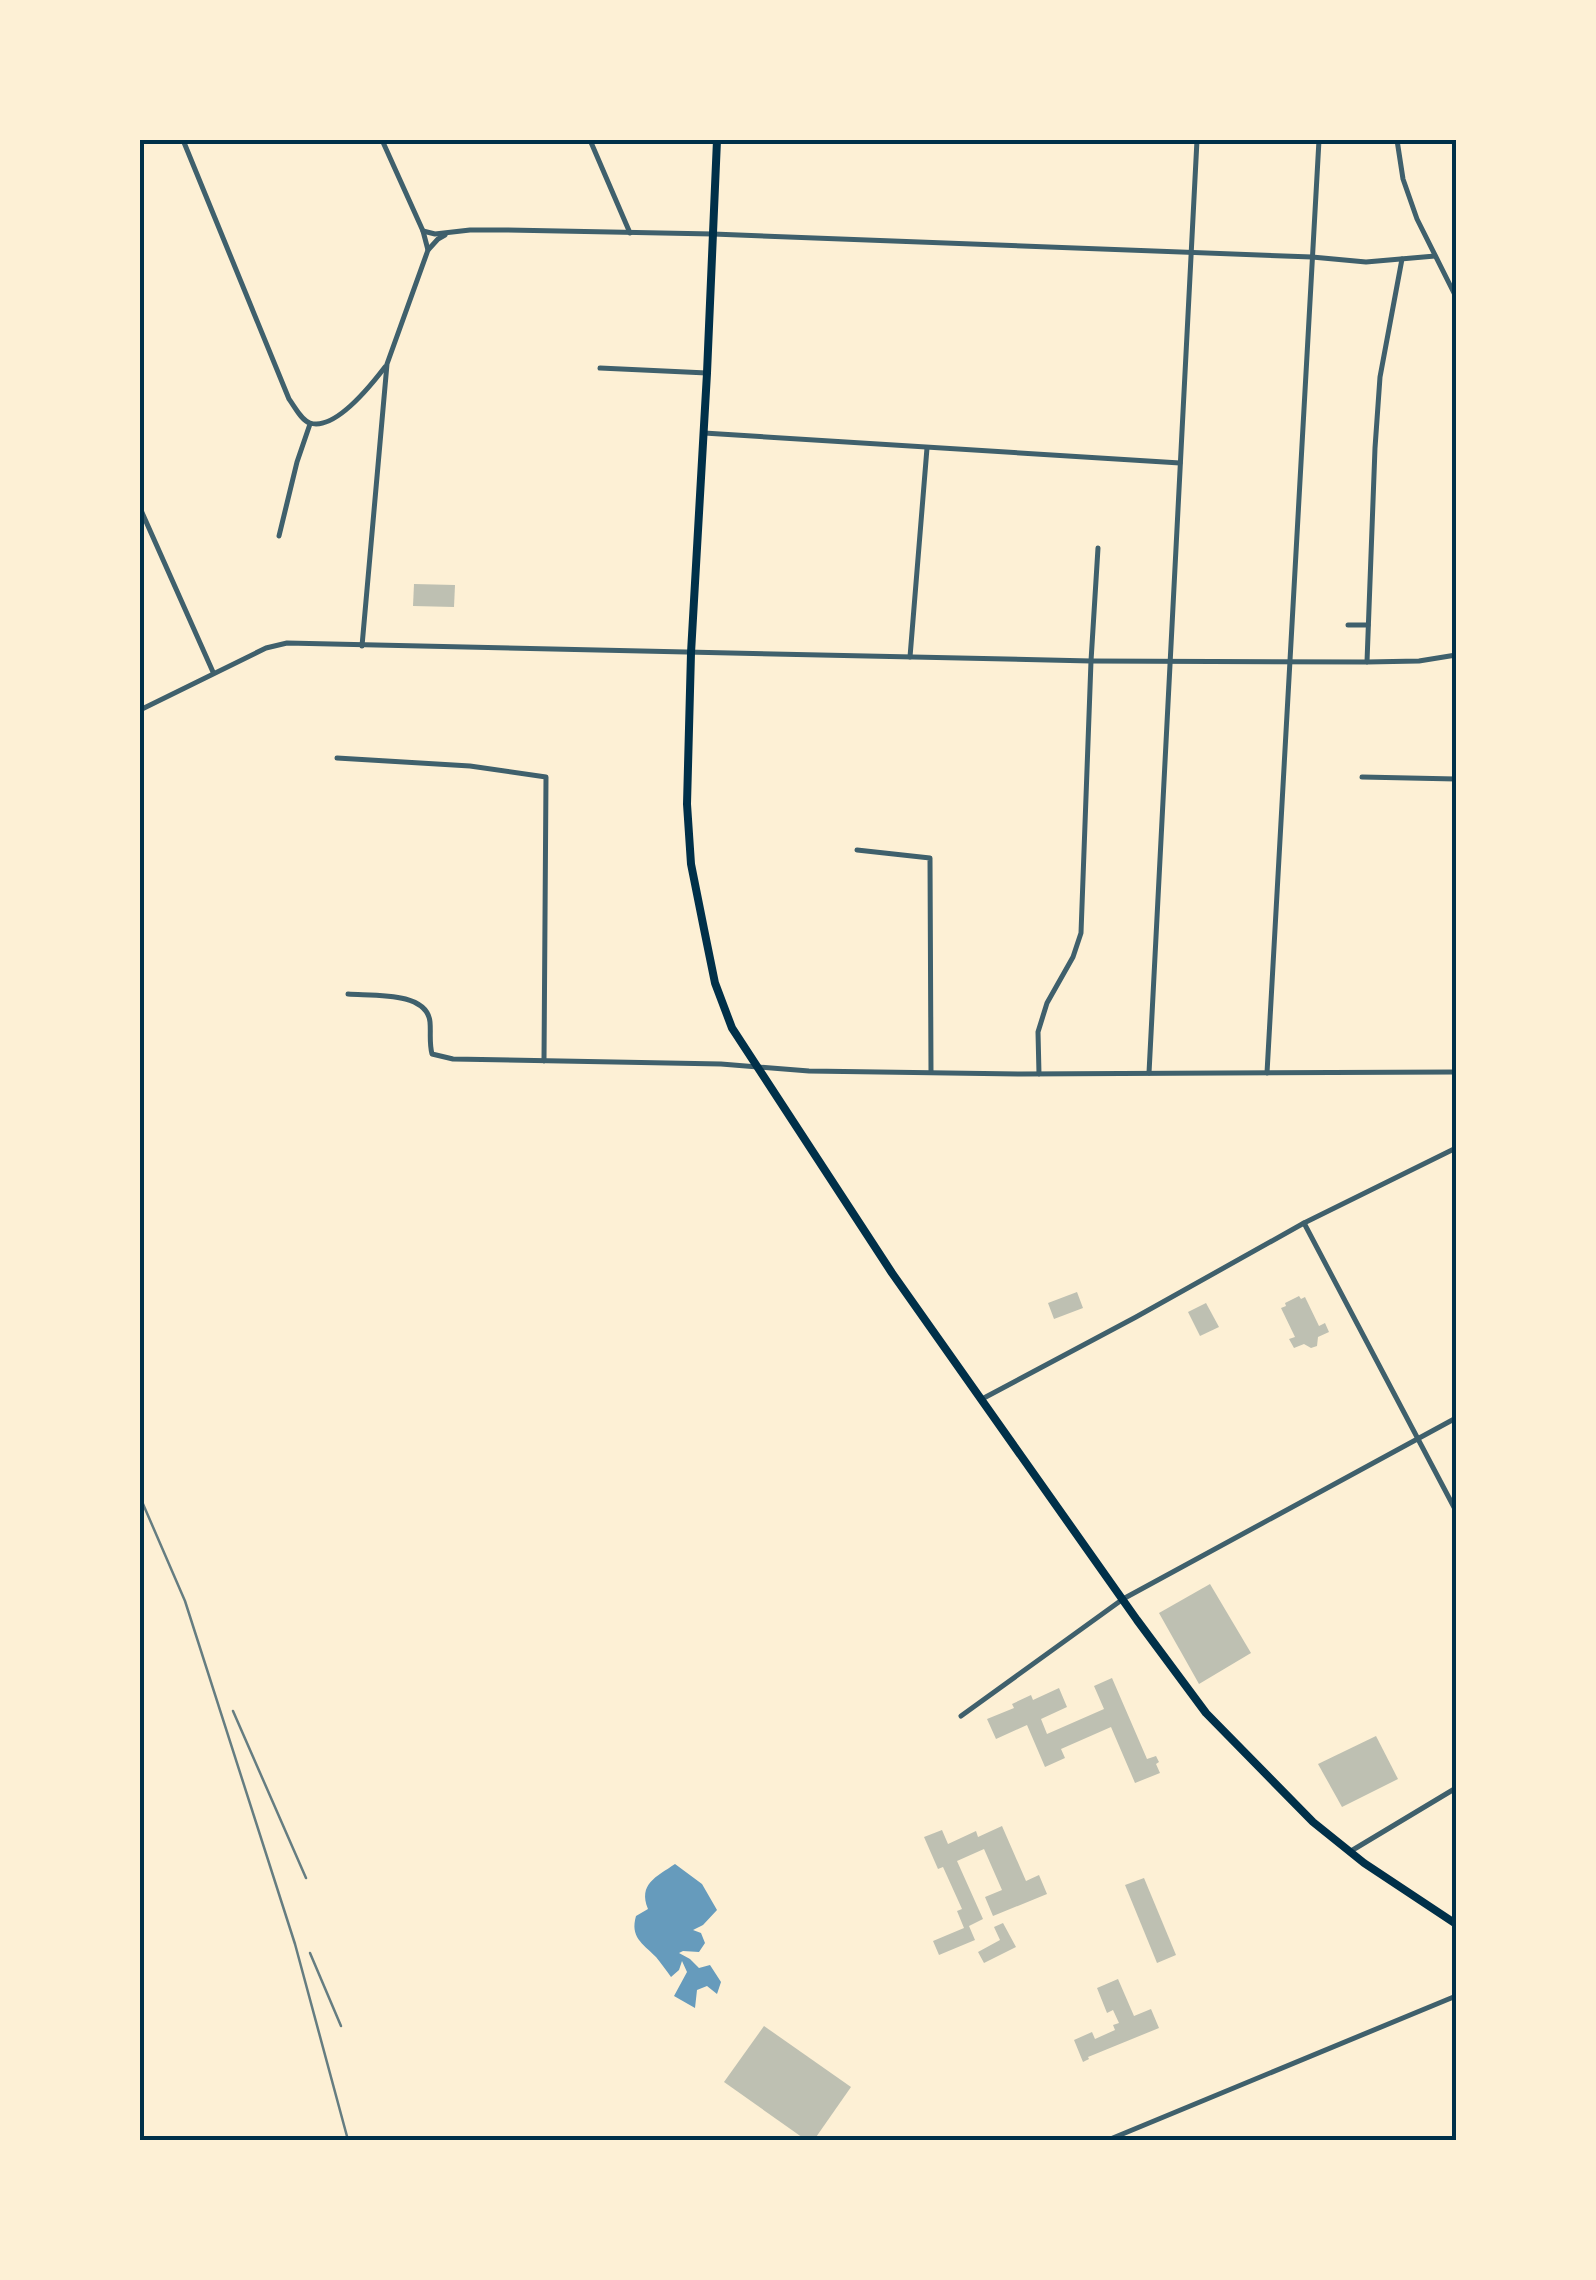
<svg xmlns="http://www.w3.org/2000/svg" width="1596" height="2280" viewBox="0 0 1596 2280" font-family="Lato,sans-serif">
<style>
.water{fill:#669bbc}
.building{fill:#bec0b2}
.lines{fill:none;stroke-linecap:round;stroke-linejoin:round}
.minor{stroke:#3f606c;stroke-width:5}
.primary{stroke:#003049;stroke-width:8}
.rail{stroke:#657d81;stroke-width:2.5}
.neatline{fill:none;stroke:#003049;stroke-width:4}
</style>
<rect width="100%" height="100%" fill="#fdf0d5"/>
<path class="water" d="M 675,1864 L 702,1884 L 717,1910 L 703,1925 L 693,1930 L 701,1933 L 705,1943 L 699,1952 L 683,1951 L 679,1953 L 690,1959 L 699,1968 L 710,1965 L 721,1982 L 717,1994 L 707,1986 L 697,1990 L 695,2008 L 674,1996 L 687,1972 L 682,1961 L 679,1970 L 671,1977 C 666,1970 661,1963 656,1957 C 642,1943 630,1937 636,1916 L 648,1909 C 638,1884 656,1877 675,1864 Z"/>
<g class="building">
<path d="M 414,584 L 455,585 L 454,607 L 413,606 Z"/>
<path d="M 1077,1292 L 1083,1308 L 1054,1319 L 1048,1303 Z"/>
<path d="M 1299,1296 L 1301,1299 L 1305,1297 L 1319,1326 L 1325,1323 L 1329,1332 L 1318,1337 L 1317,1346 L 1311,1348 L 1304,1344 L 1294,1348 L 1289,1339 L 1295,1337 L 1281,1308 L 1286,1306 L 1285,1303 Z"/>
<path d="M 1206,1303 L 1219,1327 L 1200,1336 L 1188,1312 Z"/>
<path d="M 1210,1584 L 1251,1653 L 1199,1684 L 1159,1613 Z"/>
<path d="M 1112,1678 L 1147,1759 L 1156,1756 L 1159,1762 L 1156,1764 L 1160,1773 L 1135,1783 L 1111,1727 L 1061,1749 L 1065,1758 L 1045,1767 L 1027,1725 L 996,1739 L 987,1719 L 1014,1708 L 1012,1704 L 1031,1695 L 1033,1700 L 1059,1688 L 1067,1707 L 1041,1719 L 1047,1734 L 1104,1709 L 1094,1686 Z"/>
<path d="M 1376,1736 L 1398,1779 L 1342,1807 L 1318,1764 Z"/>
<path d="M 1002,1826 L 1026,1881 L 1039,1875 L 1047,1894 L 993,1916 L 985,1897 L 1002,1890 L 984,1849 L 957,1861 L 983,1919 L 969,1926 L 975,1940 L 939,1955 L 933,1941 L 964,1928 L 957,1911 L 962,1909 L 943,1867 L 938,1869 L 924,1837 L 942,1830 L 948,1844 L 976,1831 L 978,1837 Z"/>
<path d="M 1144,1878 L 1176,1955 L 1157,1963 L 1125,1885 Z"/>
<path d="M 1003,1923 L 1016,1947 L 984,1963 L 978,1952 L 1000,1940 L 994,1927 Z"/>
<path d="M 1118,1979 L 1134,2016 L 1151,2009 L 1159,2028 L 1088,2057 L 1089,2059 L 1083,2062 L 1074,2040 L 1092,2032 L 1095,2039 L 1115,2030 L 1113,2025 L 1119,2023 L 1113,2010 L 1107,2013 L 1097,1988 Z"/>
<path d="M 764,2026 L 851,2087 L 814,2140 L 806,2140 L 724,2082 Z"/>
</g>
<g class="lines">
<g class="minor">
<path d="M 183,140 L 289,399 C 295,407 301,420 310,423 C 335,431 372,384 385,367"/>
<path d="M 382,140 L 423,231 L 428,250"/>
<path d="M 590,140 L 630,233"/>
<path d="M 1397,140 L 1403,179 L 1417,219 L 1456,297"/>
<path d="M 423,231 L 435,234 L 470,230 L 508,230 L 713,234 L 1312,257 L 1366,262 L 1435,256"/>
<path d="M 600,368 L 707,373"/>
<path d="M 704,433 L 1180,463"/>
<path d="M 140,508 L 213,672"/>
<path d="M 279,536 L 297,462 L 310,424"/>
<path d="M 1348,625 L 1368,625"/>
<path d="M 362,646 L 387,364 L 428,250 L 438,239 L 445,235"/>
<path d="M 910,657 L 927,448"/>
<path d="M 1367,662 L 1375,448 L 1380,377 L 1402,259"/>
<path d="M 140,710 L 266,648 L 287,643 L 1091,661 L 1367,662 L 1419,661 L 1456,655"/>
<path d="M 337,758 L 470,766 L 546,777 L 544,1061"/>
<path d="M 1362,777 L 1456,779"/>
<path d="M 857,850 L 930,858 L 931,1072"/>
<path d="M 348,994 C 372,996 427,991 430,1022 C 431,1033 429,1042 432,1054 L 453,1059 L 721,1064 L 809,1071 L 1021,1074 L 1456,1072"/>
<path d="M 1149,1073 L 1197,140"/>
<path d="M 1267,1073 L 1319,140"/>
<path d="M 1039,1074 L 1038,1032 L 1047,1003 L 1073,957 L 1081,933 L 1091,661 L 1098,548"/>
<path d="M 1304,1223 L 1456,1511"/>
<path d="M 982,1399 L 1136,1317 L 1304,1223 L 1456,1148"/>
<path d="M 961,1716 L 1123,1599 L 1456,1418"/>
<path d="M 1351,1851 L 1456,1788"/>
<path d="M 1108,2140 L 1456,1996"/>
</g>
<path class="primary" d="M 717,140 L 707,373 L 691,653 L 687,804 L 691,864 L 704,929 L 715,983 L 732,1028 L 892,1273 L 1137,1620 L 1206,1713 L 1313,1822 L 1364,1863 L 1456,1924"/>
<g class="rail">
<path d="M 140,1497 L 185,1601 L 295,1944 L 348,2140"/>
<path d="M 233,1711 L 306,1878"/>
<path d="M 310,1953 L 341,2026"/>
</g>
</g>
<rect width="1596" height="2280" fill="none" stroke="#fdf0d5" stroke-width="285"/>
<rect x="142" y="142" width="1312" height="1996" class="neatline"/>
</svg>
